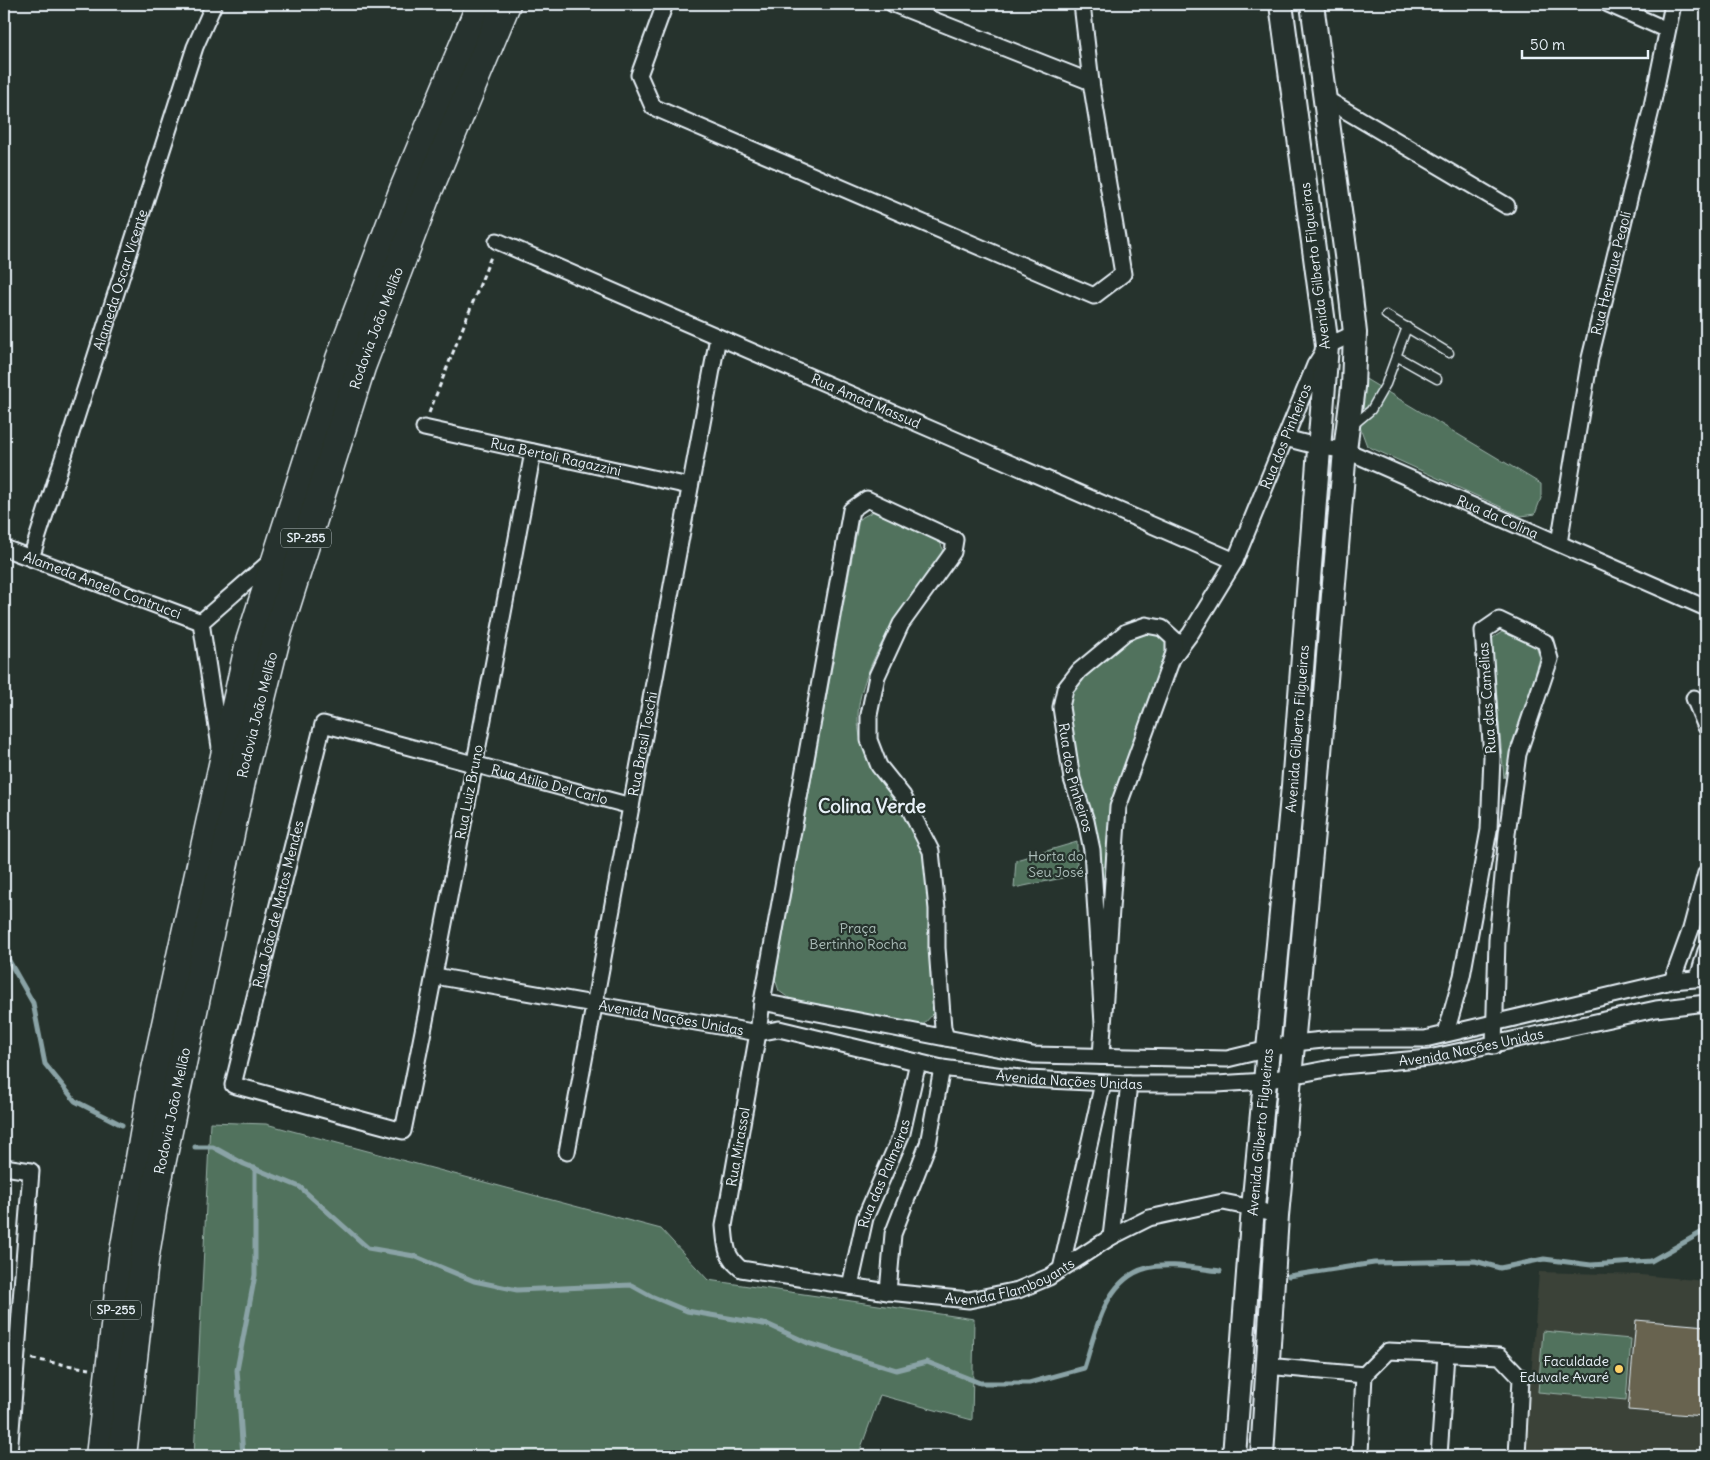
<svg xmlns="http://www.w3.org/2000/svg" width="1710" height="1460" viewBox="0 0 1710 1460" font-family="Delius,sans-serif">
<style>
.built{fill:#3a4238}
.green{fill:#51725d;stroke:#9cb2aa}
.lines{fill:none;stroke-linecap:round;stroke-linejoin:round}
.stream{stroke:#8aa3a6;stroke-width:5}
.building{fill:#676450;stroke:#e8f1f8}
.lane-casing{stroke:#e8f1f8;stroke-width:11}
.street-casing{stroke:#e8f1f8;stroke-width:19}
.secondary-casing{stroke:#e8f1f8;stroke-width:26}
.highway-casing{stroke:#e8f1f8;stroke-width:31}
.path{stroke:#e8f1f8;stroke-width:3;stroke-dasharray:5 4;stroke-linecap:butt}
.lane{stroke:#26332d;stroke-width:8}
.street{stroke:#26332d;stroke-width:15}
.secondary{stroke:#26332d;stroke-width:22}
.highway{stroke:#26332d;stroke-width:28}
.poi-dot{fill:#ffd166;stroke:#26332d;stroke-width:2}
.labels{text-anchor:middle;stroke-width:4.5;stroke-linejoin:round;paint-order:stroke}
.shield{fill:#26332d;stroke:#aeb8bb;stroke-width:1}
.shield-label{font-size:12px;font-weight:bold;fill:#e8f1f8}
.street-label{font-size:14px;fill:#e8f1f8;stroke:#26332d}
.park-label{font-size:14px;fill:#acbeba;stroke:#26332d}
.poi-label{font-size:14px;fill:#e8f1f8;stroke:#26332d;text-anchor:end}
.district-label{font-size:19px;font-weight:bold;fill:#e8f1f8;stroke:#26332d}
</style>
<rect width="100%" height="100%" fill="#26332d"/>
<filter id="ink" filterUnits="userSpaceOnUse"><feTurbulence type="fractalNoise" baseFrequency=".02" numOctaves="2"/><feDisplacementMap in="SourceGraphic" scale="10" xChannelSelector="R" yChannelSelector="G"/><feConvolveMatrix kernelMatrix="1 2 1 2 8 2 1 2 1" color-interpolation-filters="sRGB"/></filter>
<g filter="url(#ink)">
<path class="built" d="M 1539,1272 L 1641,1275 L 1706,1281 L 1706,1456 L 1525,1456 Z"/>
<g class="green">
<path d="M 1364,378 L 1541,484 L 1541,498 L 1535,514 L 1521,516 L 1367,446 L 1360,427 Z"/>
<path d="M 874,511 L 938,538 L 943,549 C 935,572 926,578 912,596 C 890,625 859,677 858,715 C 857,749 876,774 896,798 C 901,805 909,812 913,819 C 918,830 922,844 925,855 C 938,907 931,960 934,1013 L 922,1026 L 793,1001 L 779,991 L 775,979 L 859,519 Z"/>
<path d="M 1146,630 L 1160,632 L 1169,641 L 1169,652 L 1113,806 L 1103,951 L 1066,707 L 1070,691 L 1083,674 L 1128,636 Z"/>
<path d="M 1502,632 L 1535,644 L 1540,658 L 1504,778 L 1491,639 Z"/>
<path d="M 1077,842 L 1077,875 L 1014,888 L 1016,860 Z"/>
<path d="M 210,1122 L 266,1124 L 661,1229 L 708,1280 L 974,1319 L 972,1420 L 880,1395 L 858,1456 L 194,1456 Z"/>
<path d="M 1543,1331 L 1631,1339 L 1626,1400 L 1538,1392 Z"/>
</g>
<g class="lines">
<g class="stream">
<path d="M 4,952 L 33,1003 L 45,1064 L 75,1101 L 122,1125"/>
<path d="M 195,1147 L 213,1147 L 244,1164 L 300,1187 L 368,1248 L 414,1256 L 474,1281 L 517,1290 L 631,1285 L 651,1296 L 687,1311 L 769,1325 L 808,1343 L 896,1370 L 927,1362 L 980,1383 L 1029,1383 L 1084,1368 C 1096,1332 1104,1279 1147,1268 C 1169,1262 1198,1269 1220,1271"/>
<path d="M 1289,1276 L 1374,1263 L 1475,1261 L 1500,1268 L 1544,1259 L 1591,1265 L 1651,1261 L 1706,1230"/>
<path d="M 243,1456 L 237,1370 L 255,1275 L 255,1168"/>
</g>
</g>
<path class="building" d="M 1636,1320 L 1706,1326 L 1706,1398 L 1704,1398 L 1703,1416 L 1628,1410 Z"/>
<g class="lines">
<g class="lane-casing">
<g id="lane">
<path d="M 1386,315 L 1449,353"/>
<path d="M 1396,356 L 1437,379"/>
<path d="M 1352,426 L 1371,410 L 1386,384 L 1407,327"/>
</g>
</g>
<g class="street-casing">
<g id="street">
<path d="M 665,4 L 639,75 L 653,107 L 1094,296 L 1123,274 L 1091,82 L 1082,4"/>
<path d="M 893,4 L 1091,82"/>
<path d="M 1608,4 L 1667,30"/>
<path d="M 1326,99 L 1507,206"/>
<path id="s1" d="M 497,241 L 1235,561"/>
<path id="s2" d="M 424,428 L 689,486"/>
<path id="s3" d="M 1285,438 L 1320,447 L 1345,450 L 1706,608"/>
<path id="s4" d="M 533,452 C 491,678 449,905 403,1131 L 233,1085 L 323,724 L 631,806"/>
<path id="s5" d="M 1559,543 L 1590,358 L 1652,106 L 1673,4"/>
<path id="s6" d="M 4,548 L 201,622"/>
<path id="s7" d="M 31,558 L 195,47 L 214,4"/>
<path id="s8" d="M 1173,657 L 1191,633 L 1235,561 L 1315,365 L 1327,346 L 1355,333"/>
<path d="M 1694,698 L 1706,727"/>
<path d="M 220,747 L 201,622 L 272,560"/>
<path id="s9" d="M 435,976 L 758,1033 L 779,1029 L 942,1068 L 1028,1079 L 1129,1084 L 1217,1084 L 1265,1081 L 1342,1066 L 1429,1058 L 1656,1009 L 1706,1003"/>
<path d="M 1698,978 L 1706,951"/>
<path d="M 1672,981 L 1691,929 L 1706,873"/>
<path d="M 762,1002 L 1033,1055 L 1227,1059 L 1294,1043 L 1333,1039 L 1425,1039 L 1672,981 L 1706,978"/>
<path d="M 1446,1033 L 1462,976 L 1489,830 L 1492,757 L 1483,631 L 1499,620 L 1545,642 L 1550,659 L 1518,754 L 1507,834 L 1497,940 L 1494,1046"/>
<path id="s10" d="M 946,1038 L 943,1028 L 937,948 L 937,909 L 931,851 L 903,796 L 879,766 L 869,740 L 869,715 L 877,676 L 901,624 L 953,552 L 955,540 L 867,499 L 851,510 L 762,1002 L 758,1033 L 724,1226 C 726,1246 725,1256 741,1269 L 888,1292 L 969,1300 L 1018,1290 L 1049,1277 L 1111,1237 L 1149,1218 L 1223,1202 L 1253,1208 L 1277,1216"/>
<path id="s11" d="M 1101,1056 L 1118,807 L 1174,653 L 1174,639 L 1162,628 L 1146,625 L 1126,632 L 1079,671 L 1065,689 L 1061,707 L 1072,779 L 1086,821 L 1092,850 L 1103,1024"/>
<path id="s12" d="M 567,1152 L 718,337"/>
<path d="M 4,1167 L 31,1171 L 9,1456"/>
<path d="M 1111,1237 L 1129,1084"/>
<path d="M 1061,1269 L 1103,1083"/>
<path id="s13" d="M 850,1286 L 865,1218 L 902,1133 L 918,1062"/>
<path d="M 888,1292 L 893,1234 L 928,1144 L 942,1068"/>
<path d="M 1267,1366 L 1364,1375"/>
<path d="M 1363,1456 L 1360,1453 L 1364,1375 L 1388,1351 L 1500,1356 L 1521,1378 L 1517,1456"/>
<path d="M 1439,1456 L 1446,1354"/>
</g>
</g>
<g class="secondary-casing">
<g id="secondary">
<path id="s14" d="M 1234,1456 L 1253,1208 L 1293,786 L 1327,346 L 1281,4"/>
<path d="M 1262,1456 L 1277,1216 L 1317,789 L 1345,450 L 1353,387 L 1355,333 L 1348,270 L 1312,4"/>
</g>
</g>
<g class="highway-casing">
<g id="highway">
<path d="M 100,1456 L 123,1258 L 152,1088 L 250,642 L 340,359 L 404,189 L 481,4"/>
<path id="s15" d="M 122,1456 L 144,1261 L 155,1193 L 244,767 L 277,634 L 361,367 L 425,198 L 506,4"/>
</g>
</g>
<g class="path">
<path d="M 429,413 L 492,254"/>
<path d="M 32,1359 L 90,1369"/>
</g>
<use href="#lane" class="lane"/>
<use href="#street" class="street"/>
<use href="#secondary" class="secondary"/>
<use href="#highway" class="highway"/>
</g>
</g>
<circle class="poi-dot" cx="1619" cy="1369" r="5"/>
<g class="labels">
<g class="shield">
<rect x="281" y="528.5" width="50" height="19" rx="4"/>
<rect x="91" y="1300.5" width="50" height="19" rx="4"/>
</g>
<g class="shield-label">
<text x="306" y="542">SP-255</text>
<text x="116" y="1314">SP-255</text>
</g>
<g class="street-label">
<text transform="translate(1315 266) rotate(-97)" y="5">Avenida Gilberto Filgueiras</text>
<text dy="5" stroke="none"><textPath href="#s5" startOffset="275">Rua Henrique Pegoli</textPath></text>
<text dy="5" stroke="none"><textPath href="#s7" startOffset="292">Alameda Oscar Vicente</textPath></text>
<text dy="5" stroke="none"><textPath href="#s15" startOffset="1159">Rodovia João Mellão</textPath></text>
<text dy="5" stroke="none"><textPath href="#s1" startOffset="402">Rua Amad Massud</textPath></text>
<text dy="5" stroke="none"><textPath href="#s8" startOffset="249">Rua dos Pinheiros</textPath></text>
<text dy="5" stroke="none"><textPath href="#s2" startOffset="135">Rua Bertoli Ragazzini</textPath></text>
<text dy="5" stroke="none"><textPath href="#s3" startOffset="228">Rua da Colina</textPath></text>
<text dy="5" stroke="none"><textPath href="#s6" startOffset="105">Alameda Ângelo Contrucci</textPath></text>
<text transform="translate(1487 698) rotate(-94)" y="5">Rua das Camélias</text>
<text dy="5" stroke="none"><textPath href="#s15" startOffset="754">Rodovia João Mellão</textPath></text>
<text dy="5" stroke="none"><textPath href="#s14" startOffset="730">Avenida Gilberto Filgueiras</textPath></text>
<text dy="5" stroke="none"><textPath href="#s12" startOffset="415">Rua Brasil Toschi</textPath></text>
<text dy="5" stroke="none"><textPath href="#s11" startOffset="656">Rua dos Pinheiros</textPath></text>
<text dy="5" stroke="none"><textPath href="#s4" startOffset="1474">Rua Atilio Del Carlo</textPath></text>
<text transform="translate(469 792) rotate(-79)" y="5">Rua Luiz Bruno</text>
<text dy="5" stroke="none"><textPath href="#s4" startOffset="1054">Rua João de Matos Mendes</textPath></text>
<text dy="5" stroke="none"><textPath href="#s9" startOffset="240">Avenida Nações Unidas</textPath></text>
<text dy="5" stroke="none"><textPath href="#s9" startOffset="1050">Avenida Nações Unidas</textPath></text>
<text dy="5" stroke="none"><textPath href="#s9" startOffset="645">Avenida Nações Unidas</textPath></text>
<text dy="5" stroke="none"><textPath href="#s15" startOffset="349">Rodovia João Mellão</textPath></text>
<text dy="5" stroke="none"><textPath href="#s14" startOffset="325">Avenida Gilberto Filgueiras</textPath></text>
<text transform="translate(738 1147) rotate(-80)" y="5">Rua Mirassol</text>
<text dy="5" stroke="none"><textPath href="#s13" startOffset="118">Rua das Palmeiras</textPath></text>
<text dy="5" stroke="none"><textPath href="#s10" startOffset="1705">Avenida Flamboyants</textPath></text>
</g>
<g class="park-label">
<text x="1056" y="861">Horta do<tspan x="1056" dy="16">Seu José</tspan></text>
<text x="858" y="933">Praça<tspan x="858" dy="16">Bertinho Rocha</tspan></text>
</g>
<g class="poi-label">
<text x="1609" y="1366">Faculdade<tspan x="1609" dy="16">Eduvale Avaré</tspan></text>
</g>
<g class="district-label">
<text x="872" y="813">Colina Verde</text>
</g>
</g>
<rect width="1710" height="1460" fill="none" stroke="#26332d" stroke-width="20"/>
<rect x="10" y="10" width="1690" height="1440" fill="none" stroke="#e8f1f8" stroke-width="2" filter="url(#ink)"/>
<path d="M1522 50v8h126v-8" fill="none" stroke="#e8f1f8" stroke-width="2.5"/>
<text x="1530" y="50" font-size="15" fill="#e8f1f8" stroke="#26332d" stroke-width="4" paint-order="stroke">50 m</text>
</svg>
